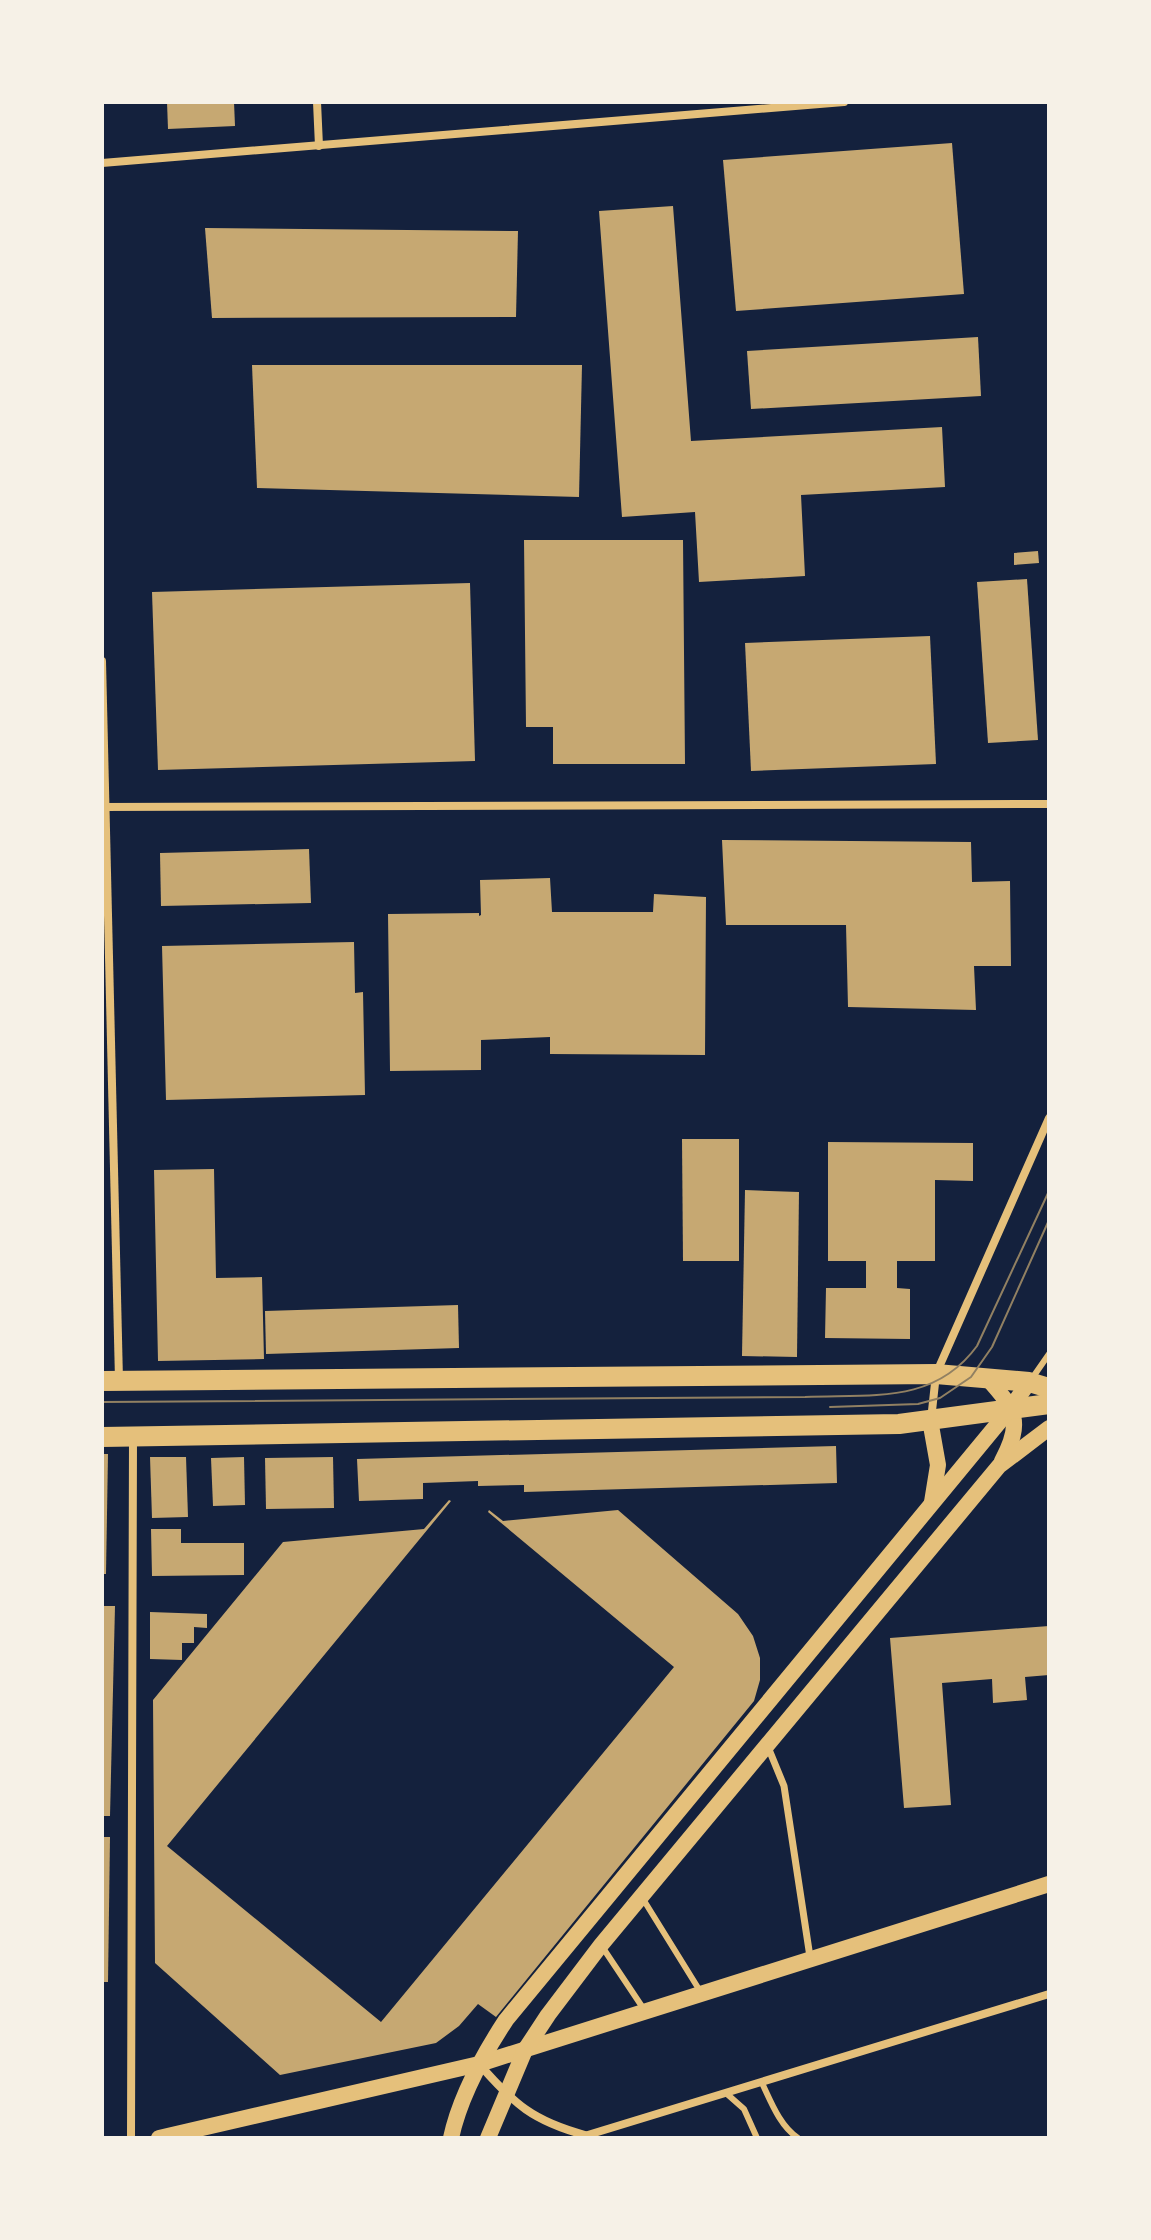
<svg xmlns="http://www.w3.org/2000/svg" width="1151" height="2240" viewBox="0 0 1151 2240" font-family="Overpass,sans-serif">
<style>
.building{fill:#c6a872}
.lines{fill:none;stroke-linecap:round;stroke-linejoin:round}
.service{stroke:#e5c07b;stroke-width:6}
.pedestrian{stroke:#e5c07b;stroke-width:7}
.minor{stroke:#e5c07b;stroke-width:8}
.secondary{stroke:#e5c07b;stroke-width:16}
.primary{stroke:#e5c07b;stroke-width:20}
.tram{stroke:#918062;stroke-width:2}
</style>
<rect width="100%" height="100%" fill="#14213d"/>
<g class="building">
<path d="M 167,102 L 234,102 L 235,126 L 168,129 Z"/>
<path d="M 952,143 L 964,294 L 736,311 L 723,160 Z"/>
<path d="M 673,206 L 691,441 L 942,427 L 945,487 L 801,495 L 805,576 L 699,582 L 695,512 L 622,517 L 599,211 Z"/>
<path d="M 205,228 L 518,231 L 516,317 L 212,318 Z"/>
<path d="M 978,337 L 981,396 L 751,409 L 747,351 Z"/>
<path d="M 252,365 L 582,365 L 579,497 L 257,488 Z"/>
<path d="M 524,540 L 683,540 L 685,764 L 553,764 L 553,727 L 526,727 Z"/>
<path d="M 1038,551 L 1039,563 L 1014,565 L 1014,553 Z"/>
<path d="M 1027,579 L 1038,740 L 988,743 L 977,582 Z"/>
<path d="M 470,583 L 475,761 L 158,770 L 152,592 Z"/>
<path d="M 930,636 L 936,764 L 751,771 L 745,643 Z"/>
<path d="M 722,840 L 971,842 L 972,882 L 1010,881 L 1011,966 L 974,966 L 976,1010 L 848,1007 L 846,925 L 726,925 Z"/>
<path d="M 309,849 L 311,903 L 161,906 L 160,853 Z"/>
<path d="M 550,878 L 552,912 L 653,912 L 654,894 L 706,897 L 705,1055 L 550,1054 L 550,1037 L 481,1040 L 481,1070 L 390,1071 L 388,914 L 479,913 L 479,916 L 481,915 L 480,880 Z"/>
<path d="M 354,942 L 355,993 L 363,992 L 365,1095 L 166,1100 L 162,946 Z"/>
<path d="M 682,1139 L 739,1139 L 739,1261 L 683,1261 Z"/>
<path d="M 828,1142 L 973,1143 L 973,1181 L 935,1180 L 935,1261 L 897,1261 L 897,1288 L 910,1289 L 910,1339 L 825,1338 L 826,1288 L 866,1288 L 866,1261 L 828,1261 Z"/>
<path d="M 214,1169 L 216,1278 L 262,1277 L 264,1359 L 158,1361 L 154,1170 Z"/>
<path d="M 745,1190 L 799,1192 L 797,1357 L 742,1356 Z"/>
<path d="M 458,1305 L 459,1348 L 266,1354 L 265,1311 Z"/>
<path d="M 836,1446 L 837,1483 L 524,1492 L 524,1485 L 478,1486 L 478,1481 L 423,1483 L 423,1499 L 359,1501 L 357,1459 Z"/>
<path d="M 102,1454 L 108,1454 L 106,1574 L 102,1574 Z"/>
<path d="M 150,1457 L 186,1457 L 188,1517 L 152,1518 Z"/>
<path d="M 244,1457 L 245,1505 L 213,1506 L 211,1458 Z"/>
<path d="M 333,1457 L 334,1508 L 266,1509 L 265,1458 Z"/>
<path d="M 449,1500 L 451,1501 L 167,1846 L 381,2022 L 674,1667 L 488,1512 L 489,1510 L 503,1521 L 618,1510 L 738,1614 L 753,1636 L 760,1658 L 760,1680 L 754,1701 L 496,2017 L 478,2004 L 459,2026 L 436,2043 L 280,2075 L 155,1963 L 153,1700 L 283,1542 L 424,1529 Z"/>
<path d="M 151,1529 L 181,1529 L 181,1543 L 244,1543 L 244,1575 L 152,1576 Z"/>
<path d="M 102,1606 L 115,1606 L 110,1816 L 102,1816 Z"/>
<path d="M 150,1612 L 207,1614 L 207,1628 L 194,1627 L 194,1643 L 182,1643 L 182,1660 L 150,1659 Z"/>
<path d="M 1049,1626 L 1049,1675 L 1025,1677 L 1027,1700 L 993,1703 L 992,1679 L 942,1683 L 951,1805 L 904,1808 L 890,1638 Z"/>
<path d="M 102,1837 L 110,1837 L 108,1982 L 102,1982 Z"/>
</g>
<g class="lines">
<g class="service">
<path d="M 1033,1377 L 1049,1354"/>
<path d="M 643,1899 L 700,1991"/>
<path d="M 603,1948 L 643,2008"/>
<path d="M 762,2083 C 771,2102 780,2126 798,2138"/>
<path d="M 727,2094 L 744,2109 L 757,2138"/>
</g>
<path class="pedestrian" d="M 768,1747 L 784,1786 L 810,1957"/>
<g class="minor">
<path d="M 317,102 L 319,146"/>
<path d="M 102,163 L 844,102"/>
<path d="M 102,661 L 119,1380"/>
<path d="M 102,807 L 1049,804"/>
<path d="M 931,1420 L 936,1374 L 1049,1118"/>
<path d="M 480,2065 C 514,2104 533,2121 585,2135"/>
<path d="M 131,2138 L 133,1439"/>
<path d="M 578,2138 L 1049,1994"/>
</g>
<g class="secondary">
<path d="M 987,1378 C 1016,1410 1023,1422 1002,1461"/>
<path d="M 930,1420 L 938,1465 L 932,1502"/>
<path d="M 159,2138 L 479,2064 L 1049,1884"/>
<path d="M 451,2138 C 460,2096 483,2055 506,2020 L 1010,1409 L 1029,1382"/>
<path d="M 488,2138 L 525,2050 L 548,2015 L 601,1945 L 999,1466 L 1049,1428"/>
</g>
<g class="primary">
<path d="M 102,1381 L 936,1374 L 1029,1382 L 1049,1388"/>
<path d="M 102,1437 L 899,1424 L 1049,1404"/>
</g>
<g class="tram">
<path d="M 102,1402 L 805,1397 C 870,1394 934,1405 977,1346 L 1049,1191"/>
<path d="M 830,1407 L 918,1404 L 940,1398 L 971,1377 L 992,1347 L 1049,1220"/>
</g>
</g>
<rect width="1151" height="2240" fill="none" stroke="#f6f1e7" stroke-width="208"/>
</svg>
